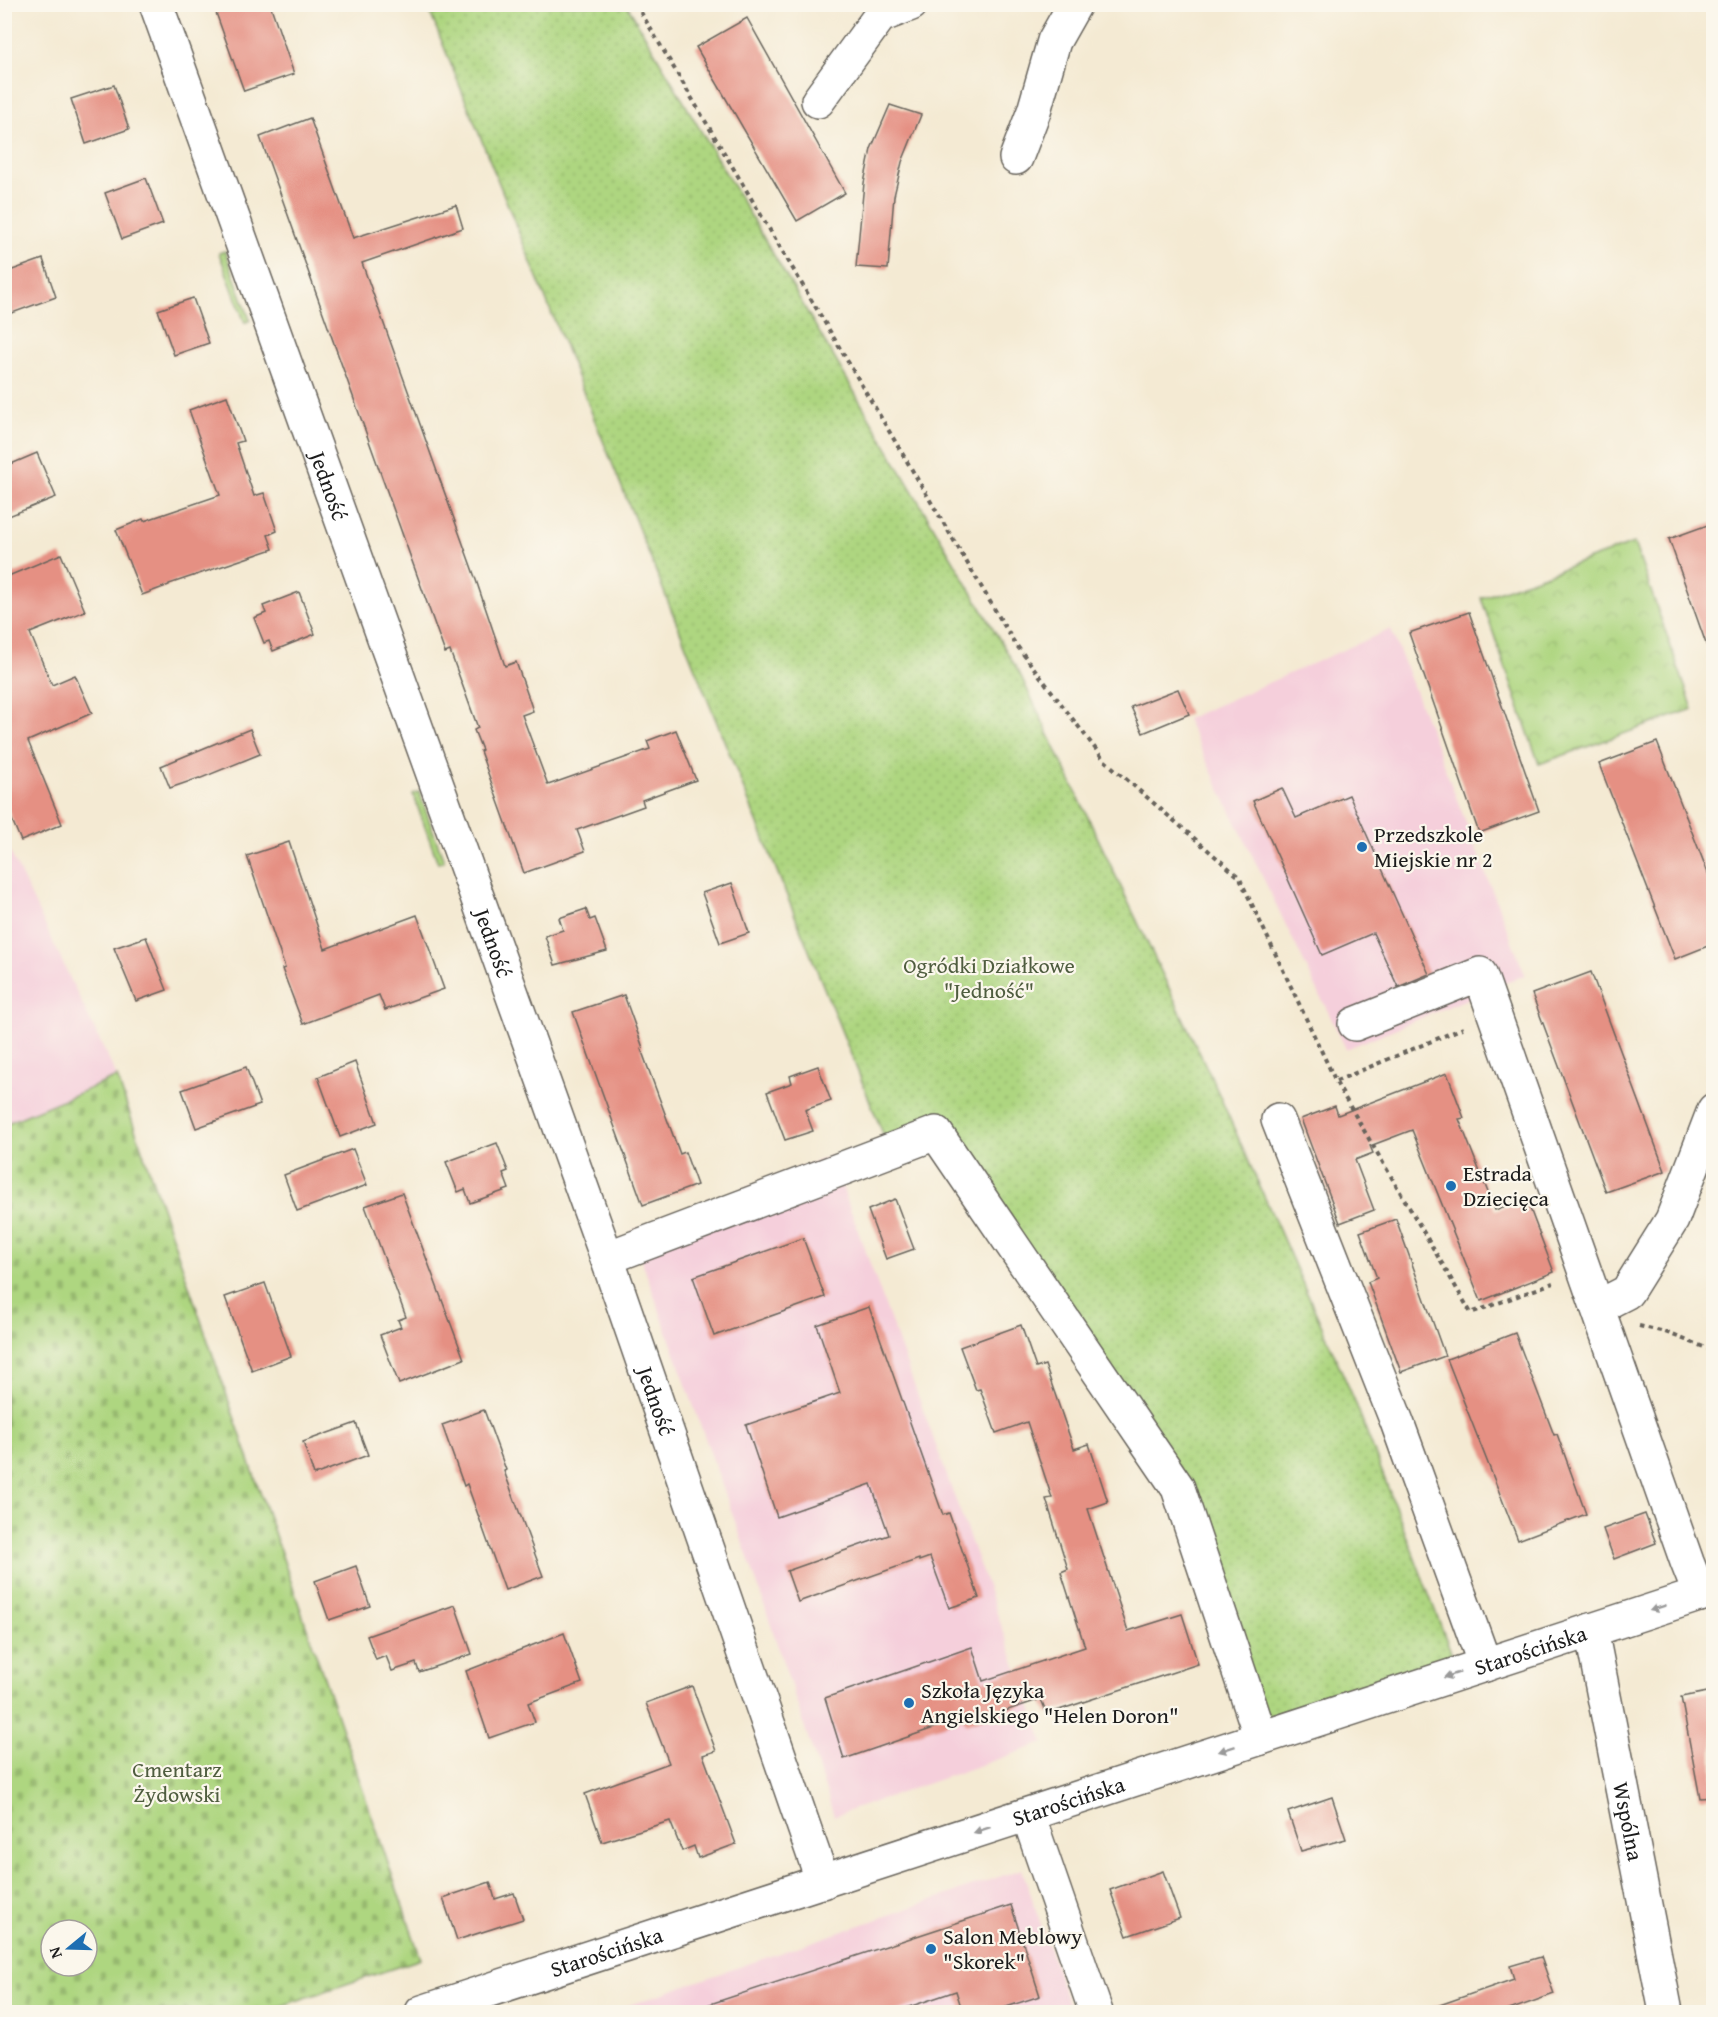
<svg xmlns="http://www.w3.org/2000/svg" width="1718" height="2017" viewBox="0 0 1718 2017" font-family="'Gentium Book Plus',serif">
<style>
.built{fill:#f5cfdb}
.grass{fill:#aed680;stroke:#65794e;stroke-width:1.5}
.cemetery{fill:url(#cemetery-stones);stroke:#65794e;stroke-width:1.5;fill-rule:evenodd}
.park{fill:url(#park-crowns);stroke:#65794e;stroke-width:1.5}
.garden{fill:url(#garden-dots);stroke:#65794e;stroke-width:1.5}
.building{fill:#e59083}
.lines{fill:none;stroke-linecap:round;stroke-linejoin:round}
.minor-casing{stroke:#68645c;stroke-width:36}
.path{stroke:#68645c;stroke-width:4;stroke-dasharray:4.5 4.5;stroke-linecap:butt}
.minor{stroke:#fff;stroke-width:33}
.oneway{fill:#999}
.poi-dot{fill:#1f6fb2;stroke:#fbf7ec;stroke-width:2}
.labels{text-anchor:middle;stroke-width:4.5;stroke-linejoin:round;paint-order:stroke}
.street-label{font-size:22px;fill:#1c1c1c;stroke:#fbf7ec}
.poi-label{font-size:22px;fill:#1c1c1c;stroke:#fbf7ec;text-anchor:start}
.park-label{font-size:22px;fill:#4f5d3f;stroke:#fbf7ec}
</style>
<defs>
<pattern id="cemetery-stones" width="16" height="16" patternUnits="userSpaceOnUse" patternTransform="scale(1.5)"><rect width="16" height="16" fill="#aed680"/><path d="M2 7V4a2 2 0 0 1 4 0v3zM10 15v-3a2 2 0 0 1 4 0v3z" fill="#95b76e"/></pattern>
<pattern id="park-crowns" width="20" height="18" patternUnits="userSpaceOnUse" patternTransform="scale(1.5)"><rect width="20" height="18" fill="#aed680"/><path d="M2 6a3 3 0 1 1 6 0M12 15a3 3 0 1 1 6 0" fill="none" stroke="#95b76e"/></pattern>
<pattern id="garden-dots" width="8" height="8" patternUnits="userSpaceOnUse" patternTransform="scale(1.5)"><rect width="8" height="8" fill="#aed680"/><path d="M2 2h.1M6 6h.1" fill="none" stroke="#95b76e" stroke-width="1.8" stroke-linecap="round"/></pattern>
</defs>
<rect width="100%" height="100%" fill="#fbf7ec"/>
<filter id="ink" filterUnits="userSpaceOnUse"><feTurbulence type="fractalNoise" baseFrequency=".0167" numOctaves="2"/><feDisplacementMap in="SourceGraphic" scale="12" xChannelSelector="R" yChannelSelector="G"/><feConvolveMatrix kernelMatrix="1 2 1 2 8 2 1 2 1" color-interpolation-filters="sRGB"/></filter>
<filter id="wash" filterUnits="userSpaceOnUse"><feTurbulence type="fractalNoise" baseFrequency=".008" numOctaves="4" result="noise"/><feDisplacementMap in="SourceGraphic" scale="24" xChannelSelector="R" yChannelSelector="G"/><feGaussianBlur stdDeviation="1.35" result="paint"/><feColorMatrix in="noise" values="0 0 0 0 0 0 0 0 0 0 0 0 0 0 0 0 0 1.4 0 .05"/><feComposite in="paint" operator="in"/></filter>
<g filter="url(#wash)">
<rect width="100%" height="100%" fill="#f4ead3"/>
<g class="built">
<path d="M 1391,629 L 1525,975 L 1346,1049 L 1186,719 Z"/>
<path d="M 4,839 L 117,1077 L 5,1124 L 4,1124 Z"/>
<path d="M 831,1156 L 1044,1743 L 834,1816 L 757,1583 L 631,1231 Z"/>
<path d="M 1022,1869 L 1071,2012 L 609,2012 Z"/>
</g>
<g class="grass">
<path d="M 225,251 L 250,320 L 245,323 L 219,253 Z"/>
<path d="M 419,792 L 444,861 L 438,863 L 413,794 Z"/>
</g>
<path class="cemetery" d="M 117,1077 L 421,1959 L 263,2012 L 8,2012 L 5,2006 L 5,1124 ZM 51,1930 L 87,1930 L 87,1966 L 51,1966 Z"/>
<path class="park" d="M 1634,543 L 1693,709 L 1539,764 L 1481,598 Z"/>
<path class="garden" d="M 427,5 L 627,5 L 1020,674 L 1213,1081 L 1354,1399 L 1459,1673 L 1261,1738 L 1178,1487 L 936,1134 L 890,1151 Z"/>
<g id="blocks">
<g class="building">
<path d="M 232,4 L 270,4 L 294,74 L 244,91 L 215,10 Z"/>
<path d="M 747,18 L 845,193 L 797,221 L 696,47 Z"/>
<path d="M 114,85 L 129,129 L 86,144 L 71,99 Z"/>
<path d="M 890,105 L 921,115 L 902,162 L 894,196 L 888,269 L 856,267 L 864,183 L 871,149 Z"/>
<path d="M 310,118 L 353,238 L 456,205 L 463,228 L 362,263 L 476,580 L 505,666 L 516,662 L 528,696 L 533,711 L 522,715 L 548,785 L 650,749 L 647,741 L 676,730 L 696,780 L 642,800 L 644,806 L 577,830 L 585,851 L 524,873 L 480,751 L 482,750 L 474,730 L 478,728 L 450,651 L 445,653 L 260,137 Z"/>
<path d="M 146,178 L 163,224 L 122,239 L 105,193 Z"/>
<path d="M 43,259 L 56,297 L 4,316 L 4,273 Z"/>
<path d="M 193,298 L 209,343 L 174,355 L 158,310 Z"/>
<path d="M 227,396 L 243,441 L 236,443 L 254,496 L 264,493 L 277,531 L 268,535 L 273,549 L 169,584 L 169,585 L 142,595 L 116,530 L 143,519 L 144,521 L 220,495 L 189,410 Z"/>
<path d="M 37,453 L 56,497 L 4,518 L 4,467 Z"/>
<path d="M 1713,523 L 1713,655 L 1710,655 L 1669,539 Z"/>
<path d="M 61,554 L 85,611 L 30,633 L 52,685 L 75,675 L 92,713 L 28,741 L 62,824 L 21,841 L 4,801 L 4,573 L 6,577 Z"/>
<path d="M 299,592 L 315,634 L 273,651 L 269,641 L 264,643 L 254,618 L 266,613 L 263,606 Z"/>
<path d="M 1469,612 L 1539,811 L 1479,833 L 1409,633 Z"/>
<path d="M 1178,689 L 1189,714 L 1143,733 L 1131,707 Z"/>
<path d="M 250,729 L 260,754 L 199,779 L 199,778 L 170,788 L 161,766 Z"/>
<path d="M 1657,742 L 1713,886 L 1713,944 L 1675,959 L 1599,764 Z"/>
<path d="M 1282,788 L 1296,818 L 1349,795 L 1429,974 L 1398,987 L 1373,933 L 1322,955 L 1253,801 Z"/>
<path d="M 289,842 L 325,949 L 417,915 L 444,989 L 385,1010 L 379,995 L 303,1024 L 282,969 L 285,968 L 247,856 Z"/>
<path d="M 732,883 L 749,933 L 720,943 L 702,893 Z"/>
<path d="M 586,909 L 590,920 L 595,918 L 607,951 L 555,965 L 545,936 L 563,930 L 559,918 Z"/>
<path d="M 146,937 L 167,990 L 136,1001 L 114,948 Z"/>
<path d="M 1591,972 L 1665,1171 L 1606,1192 L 1532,994 Z"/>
<path d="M 624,995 L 643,1048 L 641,1049 L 680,1154 L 685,1152 L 697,1185 L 643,1205 L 573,1012 Z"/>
<path d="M 355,1062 L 377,1123 L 340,1137 L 318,1077 Z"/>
<path d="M 818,1066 L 831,1101 L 805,1110 L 813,1131 L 785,1140 L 767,1092 L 792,1083 L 790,1076 Z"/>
<path d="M 246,1067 L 260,1105 L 196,1128 L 182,1090 Z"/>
<path d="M 1447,1073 L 1464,1118 L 1459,1119 L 1495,1210 L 1526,1198 L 1554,1272 L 1481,1301 L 1412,1130 L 1370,1146 L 1373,1153 L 1355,1160 L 1374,1210 L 1340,1223 L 1301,1119 L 1335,1106 L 1338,1115 Z"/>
<path d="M 497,1143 L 508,1171 L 503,1173 L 509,1189 L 470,1203 L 465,1189 L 458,1192 L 446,1162 Z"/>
<path d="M 353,1149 L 367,1185 L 297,1211 L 284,1175 Z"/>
<path d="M 402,1193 L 464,1359 L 399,1384 L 380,1335 L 401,1327 L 398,1320 L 406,1317 L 365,1206 Z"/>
<path d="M 895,1199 L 914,1249 L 886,1259 L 868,1210 Z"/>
<path d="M 1396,1219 L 1445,1356 L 1401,1372 L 1368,1282 L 1377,1278 L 1360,1232 Z"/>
<path d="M 803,1238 L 825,1297 L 714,1336 L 693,1277 Z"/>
<path d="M 265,1283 L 291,1356 L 252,1371 L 225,1297 Z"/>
<path d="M 869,1307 L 943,1515 L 949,1513 L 979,1598 L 949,1608 L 930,1557 L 919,1561 L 919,1559 L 798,1602 L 787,1571 L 889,1535 L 871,1484 L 777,1517 L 746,1425 L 840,1393 L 817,1325 Z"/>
<path d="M 1021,1325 L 1036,1368 L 1045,1365 L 1074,1449 L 1089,1444 L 1108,1502 L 1088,1509 L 1128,1631 L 1182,1614 L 1198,1664 L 1047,1714 L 1041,1699 L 966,1724 L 963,1718 L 844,1759 L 825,1698 L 972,1647 L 983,1681 L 1085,1647 L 1061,1572 L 1068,1569 L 1046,1499 L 1052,1498 L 1027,1422 L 996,1433 L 980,1389 L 976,1390 L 960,1347 Z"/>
<path d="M 1515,1333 L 1554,1435 L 1557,1434 L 1586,1514 L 1518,1540 L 1447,1359 Z"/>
<path d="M 484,1410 L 506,1470 L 504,1471 L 543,1576 L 505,1590 L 467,1484 L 464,1486 L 442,1425 Z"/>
<path d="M 356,1423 L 368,1455 L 314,1475 L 303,1442 Z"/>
<path d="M 1645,1514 L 1656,1543 L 1614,1559 L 1603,1529 Z"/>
<path d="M 356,1566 L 370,1606 L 329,1620 L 315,1581 Z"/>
<path d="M 455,1605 L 472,1654 L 419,1672 L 416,1663 L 392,1671 L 386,1656 L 376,1660 L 367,1636 Z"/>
<path d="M 564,1633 L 582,1683 L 528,1703 L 535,1722 L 489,1738 L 466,1671 Z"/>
<path d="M 692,1686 L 716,1751 L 703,1755 L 736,1844 L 698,1858 L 694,1846 L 682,1851 L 670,1821 L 602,1842 L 585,1794 L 669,1763 L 646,1703 Z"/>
<path d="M 1713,1691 L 1713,1797 L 1700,1798 L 1681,1697 Z"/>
<path d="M 1332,1797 L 1346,1839 L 1301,1851 L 1288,1812 Z"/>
<path d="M 1163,1871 L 1180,1918 L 1127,1936 L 1110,1890 Z"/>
<path d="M 490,1882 L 495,1899 L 514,1893 L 523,1919 L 457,1940 L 443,1898 Z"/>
<path d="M 1011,1905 L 1040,1996 L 1003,2008 L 1003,2013 L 963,2013 L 956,1991 L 891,2013 L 702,2013 L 701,2007 Z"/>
<path d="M 1541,1957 L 1554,1994 L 1501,2013 L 1431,2013 L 1431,2008 L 1514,1979 L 1510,1966 Z"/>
</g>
</g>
</g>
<g filter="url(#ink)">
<use href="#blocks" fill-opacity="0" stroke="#68645c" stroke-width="1.5"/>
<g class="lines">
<g class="minor-casing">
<g id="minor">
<path id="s1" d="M 156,4 L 607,1258 L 823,1882"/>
<path d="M 818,101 L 880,16 L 911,4"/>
<path d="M 1016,158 L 1034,111 L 1054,41 L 1075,4"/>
<path d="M 1355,1024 L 1480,974 L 1687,1562 L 1700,1595"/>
<path d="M 1278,1120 L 1397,1422 L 1485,1665"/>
<path d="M 607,1258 L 936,1133 L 1178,1488 L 1261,1738"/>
<path d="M 1598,1307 L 1627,1292 L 1672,1220 L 1714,1110"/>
<path id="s2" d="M 1591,1630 L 1666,2012"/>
<path d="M 1028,1815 L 1096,2012"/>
<path id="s3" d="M 422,2012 L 1714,1590"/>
</g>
</g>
<g class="path">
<path d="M 636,4 L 1014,642 L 1104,760 L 1239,877 L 1338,1086 L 1471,1313 L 1553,1283"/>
<path d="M 1336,1081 L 1463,1028"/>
<path d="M 1639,1326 L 1665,1332 L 1714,1351"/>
</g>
<use href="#minor" class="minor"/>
</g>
<defs><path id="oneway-solid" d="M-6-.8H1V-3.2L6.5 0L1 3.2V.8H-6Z" transform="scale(1.5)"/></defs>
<g class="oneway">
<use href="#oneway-solid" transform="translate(1658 1608) rotate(162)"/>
<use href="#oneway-solid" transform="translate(1452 1675) rotate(162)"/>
<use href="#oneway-solid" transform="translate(1227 1749) rotate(162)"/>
<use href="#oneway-solid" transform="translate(982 1830) rotate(162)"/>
</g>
</g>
<g class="poi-dot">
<circle cx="1362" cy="847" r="6"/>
<circle cx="1451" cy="1186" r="6"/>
<circle cx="909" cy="1703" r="6"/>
<circle cx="931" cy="1949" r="6"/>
</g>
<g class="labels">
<g class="street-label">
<text dy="8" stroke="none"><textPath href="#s1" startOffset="512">Jedność</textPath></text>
<text dy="8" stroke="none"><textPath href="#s1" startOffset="998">Jedność</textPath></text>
<text dy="8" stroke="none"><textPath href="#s1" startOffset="1484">Jedność</textPath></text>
<text dy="8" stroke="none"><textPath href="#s3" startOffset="1166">Starościńska</textPath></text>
<text dy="8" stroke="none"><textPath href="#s3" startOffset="680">Starościńska</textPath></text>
<text dy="8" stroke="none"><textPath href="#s2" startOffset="195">Wspólna</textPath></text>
<text dy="8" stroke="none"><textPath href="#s3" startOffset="194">Starościńska</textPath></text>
</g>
<g class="poi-label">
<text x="1374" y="842">Przedszkole<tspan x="1374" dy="25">Miejskie nr 2</tspan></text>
<text x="1463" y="1181">Estrada<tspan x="1463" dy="25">Dziecięca</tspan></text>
<text x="921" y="1698">Szkoła Języka<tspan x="921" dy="25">Angielskiego "Helen Doron"</tspan></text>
<text x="943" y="1944">Salon Meblowy<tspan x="943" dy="25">"Skorek"</tspan></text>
</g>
<g class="park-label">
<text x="989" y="973">Ogródki Działkowe<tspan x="989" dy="25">"Jedność"</tspan></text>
<text x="177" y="1777">Cmentarz<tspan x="177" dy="25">Żydowski</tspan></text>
</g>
</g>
<rect width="1718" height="2017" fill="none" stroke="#fbf7ec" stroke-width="24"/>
<g transform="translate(69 1948) rotate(251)"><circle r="28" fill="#fbf7ec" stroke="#a29f99" stroke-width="1.5"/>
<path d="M0-4.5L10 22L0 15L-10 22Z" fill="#1f6fb2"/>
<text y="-9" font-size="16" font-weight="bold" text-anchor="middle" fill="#1c1c1c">N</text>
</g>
</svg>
